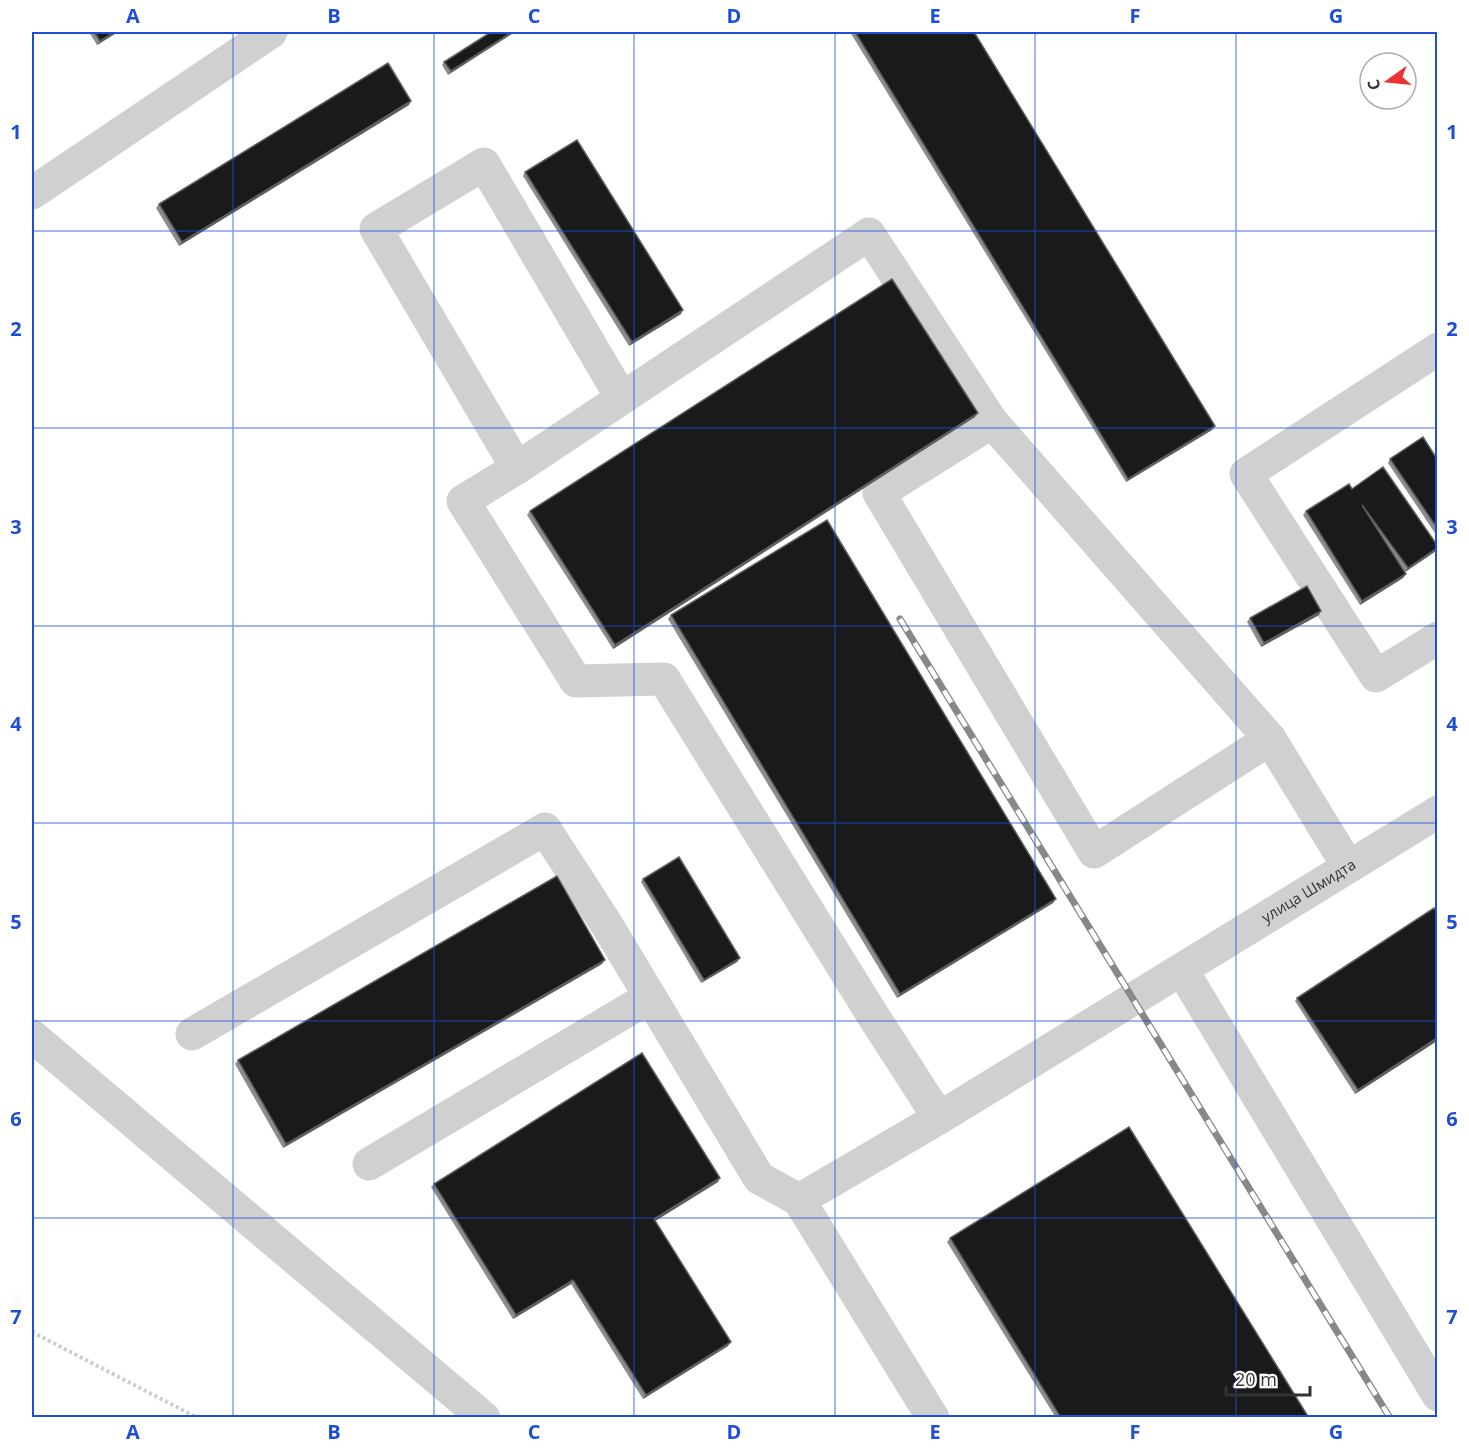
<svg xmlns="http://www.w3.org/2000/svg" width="1469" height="1449" viewBox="0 0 1469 1449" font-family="'Open Sans',sans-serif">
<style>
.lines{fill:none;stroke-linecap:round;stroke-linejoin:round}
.path{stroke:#cdcdcd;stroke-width:4;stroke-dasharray:3 3;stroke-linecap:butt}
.minor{stroke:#d0d0d0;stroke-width:33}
.rail-casing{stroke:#888;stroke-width:7}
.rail{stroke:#fff;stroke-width:4.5;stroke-dasharray:14;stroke-linecap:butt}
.wall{fill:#8c8c8c}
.shaded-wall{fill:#5f5f5f}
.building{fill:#1a1a1a;stroke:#5f5f5f;stroke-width:1.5}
.grid{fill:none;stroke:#1d4ed8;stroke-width:1.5;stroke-opacity:0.55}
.labels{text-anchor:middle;stroke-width:6;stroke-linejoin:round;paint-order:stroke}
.street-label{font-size:15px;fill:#333;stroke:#fff}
.neatline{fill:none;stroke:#1d4ed8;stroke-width:2}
.grid-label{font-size:20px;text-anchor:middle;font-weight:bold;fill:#1d4ed8}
</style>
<rect width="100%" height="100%" fill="#fff"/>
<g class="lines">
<path class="path" d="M 32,1332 L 198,1418"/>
<g class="minor">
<path d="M 32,193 L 271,32"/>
<path d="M 1438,349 L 1246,474 L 1376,676 L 1438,638"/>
<path d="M 992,422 L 879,493 L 1094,852 L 1270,739"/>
<path d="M 517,468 L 376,229 L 484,164 L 621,397"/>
<path d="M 1182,970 L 1438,1395"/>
<path d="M 192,1034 L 545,829 L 607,925 L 759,1178 L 799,1200"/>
<path d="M 32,1036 L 484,1418"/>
<path d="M 939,1118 L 872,1014 L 664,679 L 576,681 L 463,501 L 517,468 L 869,234 L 992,422 L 1270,739 L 1348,866"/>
<path d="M 369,1164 L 650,997"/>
<path id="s1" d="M 933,1418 L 799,1200 L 939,1118 L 1438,812"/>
</g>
<g class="rail-casing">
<path id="rail" d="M 900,619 L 1390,1418"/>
</g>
<use href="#rail" class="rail"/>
</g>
<g class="wall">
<path d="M 89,32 L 118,32 L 97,45 Z"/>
<path d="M 491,32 L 448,75 L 442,65 L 444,62 Z"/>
<path d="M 850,32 L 974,32 L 1215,426 L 1212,430 L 1126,482 Z"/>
<path d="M 409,105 L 179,246 L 156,208 L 159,204 Z"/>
<path d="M 525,172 L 681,314 L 629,346 L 523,176 Z"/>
<path d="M 975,417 L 613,649 L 527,515 L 530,511 Z"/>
<path d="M 1390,459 L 1437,459 L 1437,536 L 1388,463 Z"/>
<path d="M 1352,489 L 1436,551 L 1405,572 L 1400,564 L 1406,574 L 1403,578 L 1360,605 L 1303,515 L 1306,511 Z"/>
<path d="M 671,615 L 1056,899 L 1053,903 L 897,998 L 668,619 Z"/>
<path d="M 1319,615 L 1261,647 L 1247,622 L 1250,618 Z"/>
<path d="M 643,879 L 740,958 L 737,962 L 701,983 L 641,882 Z"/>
<path d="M 1437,912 L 1437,1041 L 1355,1094 L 1295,1001 L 1297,998 Z"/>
<path d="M 602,964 L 283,1148 L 235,1064 L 238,1060 Z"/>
<path d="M 718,1182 L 655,1221 L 728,1346 L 643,1399 L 571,1284 L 513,1319 L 431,1187 L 434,1184 Z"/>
<path d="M 950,1238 L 1309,1418 L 1056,1418 L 947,1242 Z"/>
</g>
<g class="shaded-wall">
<path d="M 115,32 L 118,32 L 97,45 L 100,41 Z"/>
<path d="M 512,32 L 515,32 L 448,75 L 451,71 Z"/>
<path d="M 411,101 L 409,105 L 179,246 L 182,242 Z"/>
<path d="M 683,310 L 681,314 L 629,346 L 632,342 Z"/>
<path d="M 978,413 L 975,417 L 613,649 L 615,645 Z"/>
<path d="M 1215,426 L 1212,430 L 1126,482 L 1128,479 Z"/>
<path d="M 1437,548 L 1436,551 L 1405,572 L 1408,568 Z"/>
<path d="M 1406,574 L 1403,578 L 1360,605 L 1362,601 Z"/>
<path d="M 1321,611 L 1319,615 L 1261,647 L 1264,643 Z"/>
<path d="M 1056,899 L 1053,903 L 897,998 L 900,994 Z"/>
<path d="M 740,958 L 737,962 L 701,983 L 704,980 Z"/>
<path d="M 605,960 L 602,964 L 283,1148 L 286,1144 Z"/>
<path d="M 1437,1038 L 1437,1041 L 1355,1094 L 1358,1090 Z"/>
<path d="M 720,1178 L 718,1182 L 652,1223 L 654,1219 Z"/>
<path d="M 573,1280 L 571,1284 L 513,1319 L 516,1315 Z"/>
<path d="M 731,1342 L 728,1346 L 643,1399 L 646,1395 Z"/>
</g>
<g class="building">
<path d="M 94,32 L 115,32 L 100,41 Z"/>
<path d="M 491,32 L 512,32 L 451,71 L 444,62 Z"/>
<path d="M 855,32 L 974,32 L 1215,426 L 1128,479 Z"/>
<path d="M 388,63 L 411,101 L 182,242 L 159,204 Z"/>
<path d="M 577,140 L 683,310 L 632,342 L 525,172 Z"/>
<path d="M 892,279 L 978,413 L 615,645 L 530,511 Z"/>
<path d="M 1423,437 L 1437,459 L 1437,528 L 1390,459 Z"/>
<path d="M 1383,467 L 1437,545 L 1437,548 L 1408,568 L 1362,505 L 1406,574 L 1362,601 L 1306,511 L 1349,484 L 1352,489 Z"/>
<path d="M 827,520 L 1056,899 L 900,994 L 671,615 Z"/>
<path d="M 1307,586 L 1321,611 L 1264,643 L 1250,618 Z"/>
<path d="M 679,857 L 740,958 L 704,980 L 643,879 Z"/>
<path d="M 557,876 L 605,960 L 286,1144 L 238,1060 Z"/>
<path d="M 1434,908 L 1437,912 L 1437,1038 L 1358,1090 L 1297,998 Z"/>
<path d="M 642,1053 L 720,1178 L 654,1219 L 731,1342 L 646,1395 L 573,1280 L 516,1315 L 434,1184 Z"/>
<path d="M 1129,1127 L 1309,1418 L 1061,1418 L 950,1238 Z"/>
</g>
<path class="grid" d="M 233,32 L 233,1418M 434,32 L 434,1418M 634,32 L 634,1418M 835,32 L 835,1418M 1035,32 L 1035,1418M 1236,32 L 1236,1418M 32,231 L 1438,231M 32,428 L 1438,428M 32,626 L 1438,626M 32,823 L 1438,823M 32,1021 L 1438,1021M 32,1218 L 1438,1218"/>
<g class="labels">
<g class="street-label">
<text dy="5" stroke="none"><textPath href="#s1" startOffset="852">улица Шмидта</textPath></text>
</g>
</g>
<rect width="1469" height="1449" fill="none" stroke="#ffffff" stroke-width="66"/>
<g transform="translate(1388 81) rotate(255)"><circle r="28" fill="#ffffff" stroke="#adadad" stroke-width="1.5"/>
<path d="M0-4.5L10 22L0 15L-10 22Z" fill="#eb3336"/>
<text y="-9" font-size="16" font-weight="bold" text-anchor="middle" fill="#333333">С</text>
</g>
<path d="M1226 1386v9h84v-9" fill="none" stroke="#333333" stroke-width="3"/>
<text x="1235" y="1386" font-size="18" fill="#333333" stroke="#ffffff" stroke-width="4.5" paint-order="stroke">20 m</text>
<rect x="33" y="33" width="1403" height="1383" class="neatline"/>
<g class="grid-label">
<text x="133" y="23">A</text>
<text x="334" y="23">B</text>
<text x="534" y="23">C</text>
<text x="734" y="23">D</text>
<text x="935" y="23">E</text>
<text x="1135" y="23">F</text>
<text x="1336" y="23">G</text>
<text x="16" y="139">1</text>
<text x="1452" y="139">1</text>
<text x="16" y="336">2</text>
<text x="1452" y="336">2</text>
<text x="16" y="534">3</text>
<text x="1452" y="534">3</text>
<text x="16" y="731">4</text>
<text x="1452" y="731">4</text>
<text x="16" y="929">5</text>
<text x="1452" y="929">5</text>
<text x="16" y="1126">6</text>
<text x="1452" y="1126">6</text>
<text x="16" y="1324">7</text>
<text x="1452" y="1324">7</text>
<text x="133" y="1439">A</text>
<text x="334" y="1439">B</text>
<text x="534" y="1439">C</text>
<text x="734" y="1439">D</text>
<text x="935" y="1439">E</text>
<text x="1135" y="1439">F</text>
<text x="1336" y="1439">G</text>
</g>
</svg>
